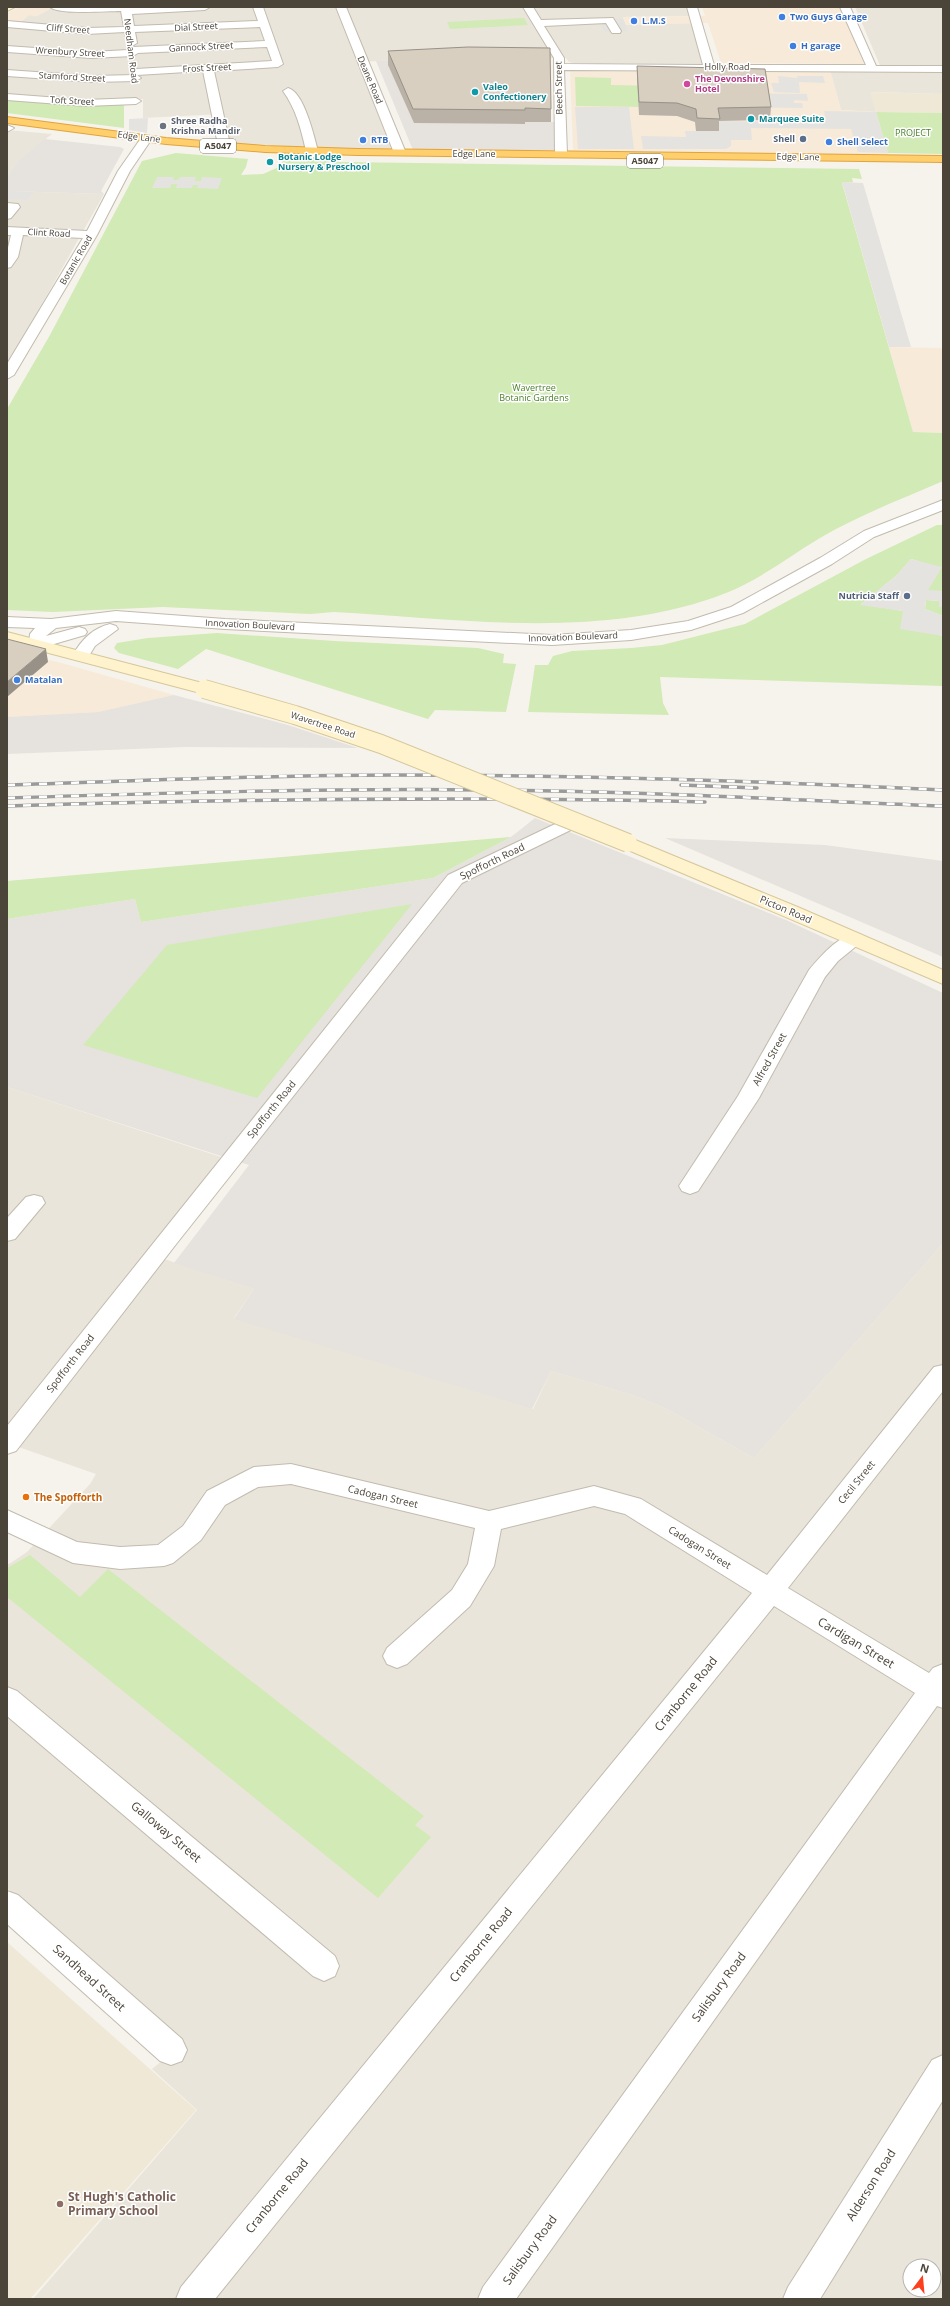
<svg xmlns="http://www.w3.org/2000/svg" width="950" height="2306" viewBox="0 0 950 2306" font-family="'Open Sans',sans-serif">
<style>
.residential{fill:#eae5da;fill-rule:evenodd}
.commercial{fill:#f7ead8}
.industrial{fill:#e6e2dd}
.education{fill:#efe8d6}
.green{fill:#d2eab5}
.parking{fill:#e5e3e0}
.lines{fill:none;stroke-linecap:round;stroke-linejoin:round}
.street-casing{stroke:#c2bbae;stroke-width:2}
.secondary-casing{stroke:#d6c79b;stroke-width:2}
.highway-casing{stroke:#e0a43c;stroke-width:2}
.street{fill:#fff;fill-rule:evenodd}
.secondary{fill:#fff3cd;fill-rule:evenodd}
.highway{fill:#ffcf6e;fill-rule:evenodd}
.rail-casing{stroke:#9a9a9a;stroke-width:3.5}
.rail{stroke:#fff;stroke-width:2.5;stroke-dasharray:8;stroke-linecap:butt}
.secondary-bridge-casing{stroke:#d6c79b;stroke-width:20;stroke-linecap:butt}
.secondary-bridge{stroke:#fff3cd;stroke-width:18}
.wall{fill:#bab2a6}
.shaded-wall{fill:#979187}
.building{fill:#d8cfc1;stroke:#979187}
.shop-dot{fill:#3f7fe0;stroke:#fff;stroke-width:1.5}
.hotel-dot{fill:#d1479c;stroke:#fff;stroke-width:1.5}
.culture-dot{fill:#0f9aa8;stroke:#fff;stroke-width:1.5}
.worship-dot{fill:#6b7280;stroke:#fff;stroke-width:1.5}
.service-dot{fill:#5c6f8a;stroke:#fff;stroke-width:1.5}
.food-dot{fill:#e8710a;stroke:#fff;stroke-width:1.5}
.education-dot{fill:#8d6e63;stroke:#fff;stroke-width:1.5}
.labels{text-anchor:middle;stroke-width:3;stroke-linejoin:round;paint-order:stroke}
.far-shop-label{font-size:9px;font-weight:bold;fill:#366cbe;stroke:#fff;text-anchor:start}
.far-street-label{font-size:9px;fill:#4b4439;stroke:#fff}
.far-hotel-label{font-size:9px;font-weight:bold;fill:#b23c85;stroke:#fff;text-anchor:start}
.far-culture-label{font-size:9px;font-weight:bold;fill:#0d838f;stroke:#fff;text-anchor:start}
.far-worship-label{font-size:9px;font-weight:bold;fill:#5b616d;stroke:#fff;text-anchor:start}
.far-park-label{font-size:9px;fill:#4a7f2a;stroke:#fff}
.far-service-label{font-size:9px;font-weight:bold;fill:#4e5e75;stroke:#fff;text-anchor:end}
.shield{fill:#fff;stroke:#817c74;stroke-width:1}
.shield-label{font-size:9px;font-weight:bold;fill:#4b4439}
.street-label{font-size:10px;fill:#4b4439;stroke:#fff}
.food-label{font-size:10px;font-weight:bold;fill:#c56008;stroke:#fff;text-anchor:start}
.near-street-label{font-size:12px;fill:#4b4439;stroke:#fff}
.near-education-label{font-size:12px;font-weight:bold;fill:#785e54;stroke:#fff;text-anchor:start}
</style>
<rect width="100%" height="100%" fill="#f6f3ec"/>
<g class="residential">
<path d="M 53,7 L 687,7 L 690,16 L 623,17 L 626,25 L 692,23 L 703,64 L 573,63 L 569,62 L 566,58 L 457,57 L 358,62 L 391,148 L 344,149 L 229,143 L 223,114 L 143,118 L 143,99 L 87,101 L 7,95 L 7,27 L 18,24 L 29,15 L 37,16 Z"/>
<path d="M 855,7 L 943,7 L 943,92 L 941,94 L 871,92 L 876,112 L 841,110 L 830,70 L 882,70 Z"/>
<path d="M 7,130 L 52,134 L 19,160 L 7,177 Z"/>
<path d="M 7,191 L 104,194 L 7,366 Z"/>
<path d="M 7,1087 L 221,1157 L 146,1253 L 254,1289 L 234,1318 L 533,1409 L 551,1371 L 636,1396 L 667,1409 L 754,1458 L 943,1243 L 943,2299 L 33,2299 L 197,2110 L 152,2069 L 184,2043 L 7,1888 L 7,1563 L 9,1564 L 27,1552 L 90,1484 L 96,1474 L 7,1443 ZM 910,2266 L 934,2266 L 934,2290 L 910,2290 Z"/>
</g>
<g class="commercial">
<path d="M 20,7 L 53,7 L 37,16 L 29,15 L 18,24 L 7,27 L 7,13 Z"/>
<path d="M 702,7 L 840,7 L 864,64 L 721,63 L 708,23 L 626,25 L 623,17 L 705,16 Z"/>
<path d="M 570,70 L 830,70 L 841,110 L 876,112 L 889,155 L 574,150 L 573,149 Z"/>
<path d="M 889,347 L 943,348 L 943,433 L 913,432 Z"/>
<path d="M 7,649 L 65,664 L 174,695 L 98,712 L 7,717 Z"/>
</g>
<g class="industrial">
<path d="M 457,57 L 551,122 L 556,122 L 555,150 L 413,150 L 376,61 Z"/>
<path d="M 45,139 L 120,147 L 124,149 L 101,191 L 104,194 L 7,191 L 7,177 L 19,160 Z"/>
<path d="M 174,695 L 288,725 L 358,748 L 185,747 L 7,754 L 7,717 L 98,712 Z"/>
<path d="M 535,818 L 786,920 L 943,993 L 943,1243 L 754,1458 L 667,1409 L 636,1396 L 551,1371 L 532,1409 L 234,1319 L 254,1289 L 174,1263 L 249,1165 L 7,1087 L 7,919 L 135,899 L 141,922 L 433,878 L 511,837 Z"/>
<path d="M 665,838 L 825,845 L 943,861 L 943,957 Z"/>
</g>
<g class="education">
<path d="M 870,92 L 940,94 L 943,92 L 943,113 L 876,112 Z"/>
<path d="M 7,1942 L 196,2110 L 30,2299 L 7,2299 Z"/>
</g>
<g class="green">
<path d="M 524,18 L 528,25 L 450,29 L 447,22 Z"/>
<path d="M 575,77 L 611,78 L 611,85 L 657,86 L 712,108 L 576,106 Z"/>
<path d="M 7,100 L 82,106 L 124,105 L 124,128 L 7,113 Z"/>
<path d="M 876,112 L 943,113 L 943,154 L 888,153 Z"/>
<path d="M 176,153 L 248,159 L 246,167 L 241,175 L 263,174 L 281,166 L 283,158 L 342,162 L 859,169 L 862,179 L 852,178 L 853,182 L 842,183 L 913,432 L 943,433 L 943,481 C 902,499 859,515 820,538 C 790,556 759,580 726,593 C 604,641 462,619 334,612 L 310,614 L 163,607 L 53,612 L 7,610 L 7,409 L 50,335 L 142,161 Z"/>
<path d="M 937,525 L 943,525 L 943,591 L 927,591 L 941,568 L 911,559 L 896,576 L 861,604 L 903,611 L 939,635 L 943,636 L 943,686 L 660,677 L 663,703 L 669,715 L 528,712 L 535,665 L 548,665 L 553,656 L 572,651 L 631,648 L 662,645 L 745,624 L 866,559 Z"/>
<path d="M 926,600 L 939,601 L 939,607 L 943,607 L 943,616 L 925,609 Z"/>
<path d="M 217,633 L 335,641 L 478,648 L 504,654 L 503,663 L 516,664 L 506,712 L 435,710 L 428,719 L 206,649 L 178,669 L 119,653 L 114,648 L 117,643 L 148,638 Z"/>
<path d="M 511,837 L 433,878 L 141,922 L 135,899 L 7,919 L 7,881 Z"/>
<path d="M 412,904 L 257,1098 L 83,1045 L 167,945 Z"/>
<path d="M 30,1555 L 80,1597 L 108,1569 L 424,1816 L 415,1825 L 431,1837 L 378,1898 L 7,1597 L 7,1568 Z"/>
</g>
<g class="parking">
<path d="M 623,19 L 628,31 L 605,32 L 596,20 Z"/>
<path d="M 778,76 L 797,78 L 797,76 L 823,76 L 825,83 L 799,82 L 800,93 L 774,92 L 771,83 L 779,83 Z"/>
<path d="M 722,93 L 807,94 L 808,101 L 794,100 L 794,103 L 802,103 L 803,108 L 712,107 Z"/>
<path d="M 575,107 L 629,107 L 634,149 L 578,149 Z"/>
<path d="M 824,111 L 876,112 L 888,153 L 858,152 L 851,129 L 751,128 L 752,140 L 731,140 L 731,146 L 726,149 L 643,149 L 641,136 L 686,137 L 685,131 L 718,131 L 717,121 L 822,122 L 826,120 Z"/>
<path d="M 148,118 L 147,133 L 129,130 L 129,119 Z"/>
<path d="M 157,177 L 174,177 L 173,180 L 178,180 L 180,177 L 196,177 L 195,181 L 201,181 L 202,177 L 222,178 L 218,189 L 197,188 L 198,185 L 193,185 L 192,188 L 176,188 L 177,184 L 171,184 L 170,188 L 152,188 Z"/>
<path d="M 842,182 L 863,183 L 911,347 L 889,347 Z"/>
<path d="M 7,191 L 34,192 L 28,200 L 7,199 Z"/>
<path d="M 911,559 L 942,567 L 928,590 L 943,591 L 943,607 L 939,607 L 939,601 L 926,600 L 925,609 L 943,616 L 943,636 L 900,629 L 903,611 L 860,605 L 896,576 Z"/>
</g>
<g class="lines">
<g class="street-casing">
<g id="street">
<path d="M 50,7 L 210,7 L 205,10 L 132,14 L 134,26 L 258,21 L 253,7 L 263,7 L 283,64 L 278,67 L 214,71 L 229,140 L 223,143 L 217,140 L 203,71 L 137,75 L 141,78 L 136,81 L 93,82 L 7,76 L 7,70 L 93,76 L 135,75 L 131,72 L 136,69 L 272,61 L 267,47 L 138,53 L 133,56 L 91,58 L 7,52 L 7,46 L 91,52 L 128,50 L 133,47 L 265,41 L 260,27 L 135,32 L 137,43 L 132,46 L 127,43 L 125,32 L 87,34 L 7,27 L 7,21 L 87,28 L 124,27 L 121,11 C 108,11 58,15 50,7 Z"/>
<path d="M 336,7 L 346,7 L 406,153 L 404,155 L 396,155 L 394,153 Z"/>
<path d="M 523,7 L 533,7 L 541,20 L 613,18 L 621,31 L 620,33 L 612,33 L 606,23 L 544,26 L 564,58 L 564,64 L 703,65 L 687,7 L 697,7 L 714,65 L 866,65 L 840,7 L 850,7 L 876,66 L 943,66 L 943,72 L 564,70 L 567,154 L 561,157 L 555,154 L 554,58 Z"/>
<path d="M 288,88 C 304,92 314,136 318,151 L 313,158 L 309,159 L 303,156 L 306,151 C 301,129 296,109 283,91 Z"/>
<path d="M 7,94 L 86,100 L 136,98 L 141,101 L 136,104 L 86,106 L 7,100 Z"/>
<path d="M 7,125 L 14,128 L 7,132 Z"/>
<path d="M 143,140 L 149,143 L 130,171 L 97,235 L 14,375 L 7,379 L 7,364 L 83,238 L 23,235 L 18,257 L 11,267 L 7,268 L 7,252 L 11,235 L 7,235 L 7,227 L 87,231 L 118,171 L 139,141 Z"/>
<path d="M 7,203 L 18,204 L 20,207 L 11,218 L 7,219 Z"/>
<path d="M 943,500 L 943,510 L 874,537 L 832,564 L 743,613 L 691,630 L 631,640 L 552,645 L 225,629 L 116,621 L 56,628 L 46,636 L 79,627 L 85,629 L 87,632 L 85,635 L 37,649 L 31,648 L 29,644 L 30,634 L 35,628 L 7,627 L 7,617 L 51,619 L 116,611 L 225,619 L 552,635 L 631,630 L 688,621 L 731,607 L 820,558 L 864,531 Z"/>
<path d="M 110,624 L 116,626 L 118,629 L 95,646 L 87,659 L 75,659 L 73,655 C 81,640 93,628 110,624 Z"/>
<path d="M 574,815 L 581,817 L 583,821 L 581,825 L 462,883 L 177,1243 L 16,1451 L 7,1454 L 7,1426 L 448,875 Z"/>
<path d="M 855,933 L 862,935 L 865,939 L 838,961 L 825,977 L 759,1098 L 698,1191 L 690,1194 L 682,1191 L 679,1186 L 738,1096 L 809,970 C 821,956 836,938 855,933 Z"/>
<path d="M 34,1195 L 42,1197 L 45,1203 L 15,1239 L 7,1241 L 7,1218 L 26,1197 Z"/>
<path d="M 943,1365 L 943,1391 L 788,1588 L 929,1673 L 933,1668 L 943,1664 L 943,1708 L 937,1706 L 516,2299 L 478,2299 L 483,2287 L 915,1693 L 774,1606 L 215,2299 L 176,2299 L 181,2287 L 752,1593 L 625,1514 L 594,1506 L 501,1529 L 494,1566 L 470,1606 L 407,1664 L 397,1668 L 387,1664 L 383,1656 L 387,1648 L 452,1590 L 468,1564 L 475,1528 L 291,1484 L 258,1487 L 225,1505 L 201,1540 L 173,1563 L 164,1566 L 120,1569 L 73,1563 L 7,1532 L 7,1510 L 77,1542 L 120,1547 L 158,1545 L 183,1526 L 207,1491 L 254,1467 L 291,1464 L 489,1511 L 594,1486 L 641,1499 L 767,1575 L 934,1367 Z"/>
<path d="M 7,1687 L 17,1691 L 335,1956 L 339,1966 L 335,1976 L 324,1981 L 313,1976 L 7,1716 Z"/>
<path d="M 7,1891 L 18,1895 L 182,2039 L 187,2050 L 182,2061 L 171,2065 L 160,2061 L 7,1924 Z"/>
<path d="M 943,2055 L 943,2100 L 820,2299 L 783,2299 L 788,2287 L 932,2060 Z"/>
</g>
</g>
<g class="secondary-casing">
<g id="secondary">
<path d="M 7,7 L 15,7 L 7,11 Z"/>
<path d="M 7,632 L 210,685 L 213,689 L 210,693 L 204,694 L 7,642 Z"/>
<path d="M 628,837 L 800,908 L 943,970 L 943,984 L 621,847 L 619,843 L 621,839 Z"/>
</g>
</g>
<g class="highway-casing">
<path id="highway" d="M 7,117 L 166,138 L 265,146 L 358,149 L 943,156 L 943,162 L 358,155 L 265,152 L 166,144 L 7,123 Z"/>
</g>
<use href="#street" class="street"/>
<use href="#secondary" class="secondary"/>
<use href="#highway" class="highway"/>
<g class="rail-casing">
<g id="rail">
<path d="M 7,785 C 136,781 264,775 393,775 C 576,775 760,781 943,790"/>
<path d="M 681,785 L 757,788"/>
<path d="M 7,798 C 167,793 327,788 487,790 C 639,791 791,800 943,806"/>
<path d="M 7,806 C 240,799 472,796 705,802"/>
</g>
</g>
<use href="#rail" class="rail"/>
<g class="secondary-bridge-casing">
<path id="secondary-bridge" d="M 204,689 L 295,715 L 381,744 L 628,843"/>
</g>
<use href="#secondary-bridge" class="secondary-bridge"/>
</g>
<g class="wall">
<path d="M 388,51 L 551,109 L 551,122 L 525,122 L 525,124 L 414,123 L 388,65 Z"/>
<path d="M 637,66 L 771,107 L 770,120 L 719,121 L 719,131 L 696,131 L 695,122 L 677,116 L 639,115 L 637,78 Z"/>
</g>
<path class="shaded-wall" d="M 46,649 L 48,662 L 7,697 L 7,682 Z"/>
<g class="building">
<path d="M 468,47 L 550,48 L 551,109 L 525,108 L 525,110 L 413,109 L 388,51 Z"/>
<path d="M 637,66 L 765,69 L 771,107 L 718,108 L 720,119 L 697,118 L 696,109 L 677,103 L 639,102 Z"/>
<path d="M 7,639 L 46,649 L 7,682 Z"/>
</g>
<g class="shop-dot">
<circle cx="782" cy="17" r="4"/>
<circle cx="634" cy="21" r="4"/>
<circle cx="793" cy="46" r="4"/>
<circle cx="363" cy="140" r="4"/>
<circle cx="829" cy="142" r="4"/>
<circle cx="17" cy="680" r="4"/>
</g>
<circle class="hotel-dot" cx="687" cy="84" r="4"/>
<g class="culture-dot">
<circle cx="475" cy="92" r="4"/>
<circle cx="751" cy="119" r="4"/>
<circle cx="270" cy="162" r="4"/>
</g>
<circle class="worship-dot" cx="163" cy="126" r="4"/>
<g class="service-dot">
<circle cx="803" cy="139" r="4"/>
<circle cx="907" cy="596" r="4"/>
</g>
<circle class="food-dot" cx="26" cy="1497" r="4"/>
<circle class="education-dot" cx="60" cy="2204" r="4"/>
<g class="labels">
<g class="far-shop-label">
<text x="790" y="20">Two Guys Garage</text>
<text x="642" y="24">L.M.S</text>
<text x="801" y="49">H garage</text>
<text x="371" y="143">RTB</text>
<text x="837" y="145">Shell Select</text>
<text x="25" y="683">Matalan</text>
</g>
<g class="far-street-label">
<text transform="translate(196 27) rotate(-3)" y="3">Dial Street</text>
<text transform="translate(68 29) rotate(4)" y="3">Cliff Street</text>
<text transform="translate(201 47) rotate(-3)" y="3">Gannock Street</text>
<text transform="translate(131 51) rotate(83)" y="3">Needham Road</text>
<text transform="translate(70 52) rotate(3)" y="3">Wrenbury Street</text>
<text x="727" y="70">Holly Road</text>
<text transform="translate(207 68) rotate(-3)" y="3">Frost Street</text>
<text transform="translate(72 77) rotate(3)" y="3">Stamford Street</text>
<text transform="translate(370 80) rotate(67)" y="3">Deane Road</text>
<text transform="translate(559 88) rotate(-91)" y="3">Beech Street</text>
<text transform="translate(72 101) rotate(3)" y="3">Toft Street</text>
<text transform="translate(139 137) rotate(7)" y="3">Edge Lane</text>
<text x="474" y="157">Edge Lane</text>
<text transform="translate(798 157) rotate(1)" y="3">Edge Lane</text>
<text transform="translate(49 233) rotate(3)" y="3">Clint Road</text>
<text transform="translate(76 260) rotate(-60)" y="3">Botanic Road</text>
<text transform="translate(250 625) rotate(3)" y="3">Innovation Boulevard</text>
<text transform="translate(573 637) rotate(-2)" y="3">Innovation Boulevard</text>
<text transform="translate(323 725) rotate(18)" y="3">Wavertree Road</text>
</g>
<g class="far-hotel-label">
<text x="695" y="82">The Devonshire<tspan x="695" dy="10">Hotel</tspan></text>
</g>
<g class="far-culture-label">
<text x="483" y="90">Valeo<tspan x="483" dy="10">Confectionery</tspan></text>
<text x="759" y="122">Marquee Suite</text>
<text x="278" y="160">Botanic Lodge<tspan x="278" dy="10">Nursery &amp; Preschool</tspan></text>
</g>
<g class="far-worship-label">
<text x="171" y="124">Shree Radha<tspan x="171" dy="10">Krishna Mandir</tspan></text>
</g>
<g class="far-park-label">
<text x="913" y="136">PROJECT</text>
<text x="534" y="391">Wavertree<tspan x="534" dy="10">Botanic Gardens</tspan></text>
</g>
<g class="far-service-label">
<text x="795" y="142">Shell</text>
<text x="899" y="599">Nutricia Staff</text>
</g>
<g class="shield">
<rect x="200" y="139" width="36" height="14" rx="3"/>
<rect x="627" y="154" width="36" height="14" rx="3"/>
</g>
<g class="shield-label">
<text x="218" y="149">A5047</text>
<text x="645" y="164">A5047</text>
</g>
<g class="street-label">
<text transform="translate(492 861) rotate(-26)" y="4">Spofforth Road</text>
<text transform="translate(786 909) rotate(23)" y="4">Picton Road</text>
<text transform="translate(769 1059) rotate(-61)" y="4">Alfred Street</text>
<text transform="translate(271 1109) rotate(-51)" y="4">Spofforth Road</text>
<text transform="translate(70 1363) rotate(-52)" y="4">Spofforth Road</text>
<text transform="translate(856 1482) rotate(-51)" y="4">Cecil Street</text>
<text transform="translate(383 1496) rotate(13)" y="4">Cadogan Street</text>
<text transform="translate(700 1547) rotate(32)" y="4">Cadogan Street</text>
</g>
<g class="food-label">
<text x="34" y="1501">The Spofforth</text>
</g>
<g class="near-street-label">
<text transform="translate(856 1643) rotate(31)" y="4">Cardigan Street</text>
<text transform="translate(686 1694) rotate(-51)" y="4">Cranborne Road</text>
<text transform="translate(166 1832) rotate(40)" y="4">Galloway Street</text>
<text transform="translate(481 1945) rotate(-51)" y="4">Cranborne Road</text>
<text transform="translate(89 1978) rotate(42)" y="4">Sandhead Street</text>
<text transform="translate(719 1987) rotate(-54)" y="4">Salisbury Road</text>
<text transform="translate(871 2185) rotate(-58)" y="4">Alderson Road</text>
<text transform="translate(277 2196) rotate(-51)" y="4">Cranborne Road</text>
<text transform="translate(530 2250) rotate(-54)" y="4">Salisbury Road</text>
</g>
<g class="near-education-label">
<text x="68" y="2201">St Hugh's Catholic<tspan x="68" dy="14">Primary School</tspan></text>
</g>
</g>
<rect width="950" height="2306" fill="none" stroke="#4b4439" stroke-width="16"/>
<g transform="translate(922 2278) rotate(16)"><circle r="19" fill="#ffffff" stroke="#b7b4b0"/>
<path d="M0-3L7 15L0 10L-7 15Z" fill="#fc3f1d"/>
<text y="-6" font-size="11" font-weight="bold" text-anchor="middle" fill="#4b4439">N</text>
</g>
</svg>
